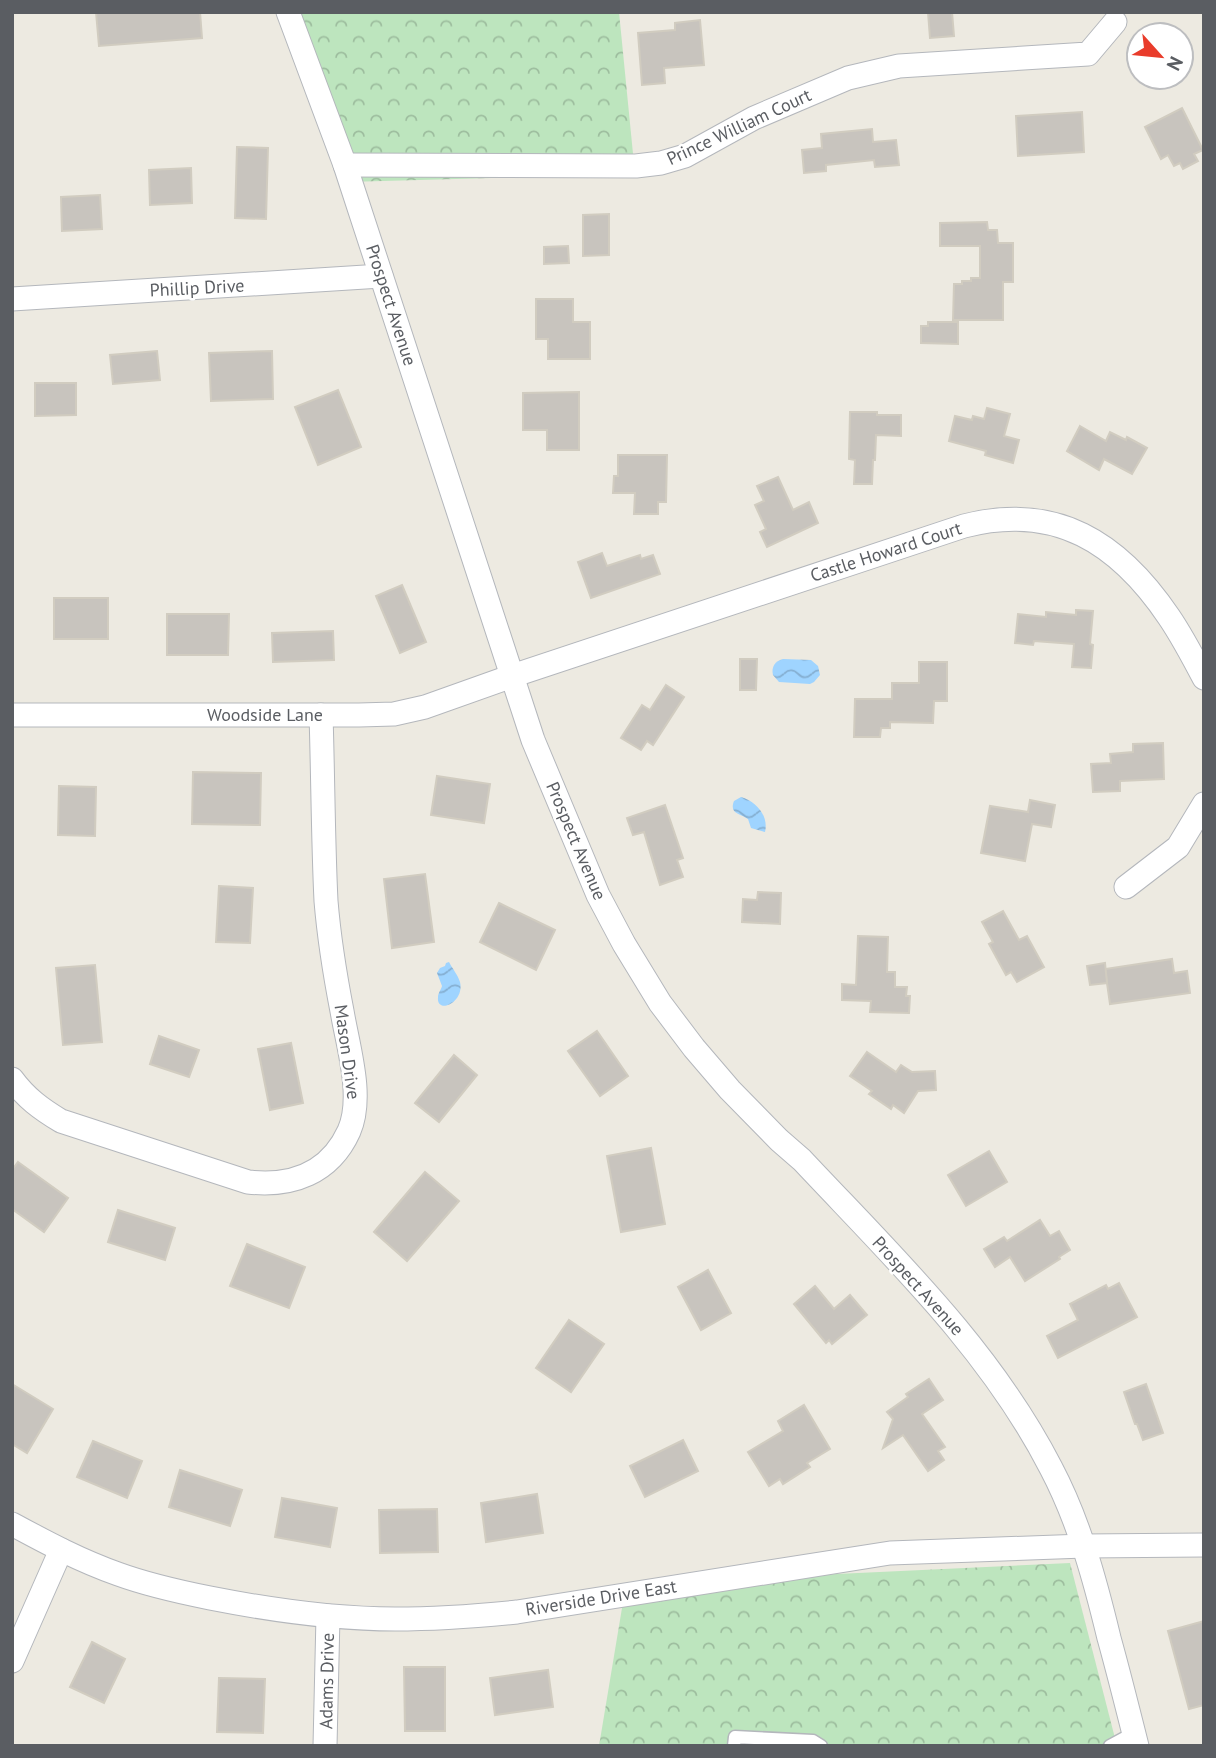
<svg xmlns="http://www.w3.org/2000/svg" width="1216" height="1758" viewBox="0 0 1216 1758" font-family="'PT Sans',sans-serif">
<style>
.forest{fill:url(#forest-crowns)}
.water{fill:url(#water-waves)}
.building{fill:#c8c4be;stroke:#d1ccc0;stroke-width:2}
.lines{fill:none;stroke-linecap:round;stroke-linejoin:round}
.service-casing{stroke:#b4b7bc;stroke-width:15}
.minor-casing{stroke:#b4b7bc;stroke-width:25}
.service{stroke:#fff;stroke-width:12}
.minor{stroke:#fff;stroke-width:23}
.labels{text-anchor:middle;stroke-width:5;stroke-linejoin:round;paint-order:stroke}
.street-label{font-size:18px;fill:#5a5d62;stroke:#fff}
</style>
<defs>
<pattern id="forest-crowns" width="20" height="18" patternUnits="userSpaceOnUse" patternTransform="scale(1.75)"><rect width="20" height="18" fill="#bde5be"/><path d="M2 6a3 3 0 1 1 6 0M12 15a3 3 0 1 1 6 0" fill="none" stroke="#9dbd9e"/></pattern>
<pattern id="water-waves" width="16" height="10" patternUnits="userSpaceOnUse" patternTransform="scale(1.75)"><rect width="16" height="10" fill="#9fd4ff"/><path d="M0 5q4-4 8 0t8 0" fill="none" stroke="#85afd2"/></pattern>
</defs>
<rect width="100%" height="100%" fill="#edeae1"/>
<g class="forest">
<path d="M 282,12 L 619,12 L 635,174 L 347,182 Z"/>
<path d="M 1070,1563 L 1117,1746 L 599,1746 L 626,1584 Z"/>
</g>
<g class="water">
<path d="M 783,659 L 811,660 L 818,666 L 820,675 L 814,682 L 810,684 L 779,682 L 773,675 C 771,667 775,661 783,659 Z"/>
<path d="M 741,797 C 756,801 769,816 765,832 L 751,828 L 748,819 C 740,813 729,814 734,801 Z"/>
<path d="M 449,962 C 452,968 458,975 460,982 C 465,1003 436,1015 438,997 C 438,993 441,990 442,986 L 437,973 L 440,968 L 445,966 L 446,963 Z"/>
</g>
<g class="building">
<path d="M 96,12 L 200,12 L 202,38 L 99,46 Z"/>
<path d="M 928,12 L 952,12 L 954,36 L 930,38 Z"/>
<path d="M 700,20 L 704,65 L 664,68 L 665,83 L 642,85 L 638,33 L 675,30 L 675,23 Z"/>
<path d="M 1182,108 L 1203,150 L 1194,154 L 1198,161 L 1183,169 L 1180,163 L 1174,166 L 1168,155 L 1161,159 L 1145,127 Z"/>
<path d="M 1082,112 L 1084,152 L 1018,156 L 1016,116 Z"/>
<path d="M 872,129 L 873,142 L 896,140 L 899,165 L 875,167 L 874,160 L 826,165 L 826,171 L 804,173 L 802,150 L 822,148 L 821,134 Z"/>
<path d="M 237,147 L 268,148 L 266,219 L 235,218 Z"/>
<path d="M 191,168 L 192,203 L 150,205 L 149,170 Z"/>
<path d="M 100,195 L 102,229 L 62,231 L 61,197 Z"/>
<path d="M 609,214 L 609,255 L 583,256 L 583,215 Z"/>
<path d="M 987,222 L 988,230 L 997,230 L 998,243 L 1013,243 L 1013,282 L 1003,282 L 1003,320 L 953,320 L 954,284 L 962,284 L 962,281 L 971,281 L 971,278 L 980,278 L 980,246 L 940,246 L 940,223 Z"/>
<path d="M 568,246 L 569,263 L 544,264 L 544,247 Z"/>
<path d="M 536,299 L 573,299 L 573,322 L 590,322 L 590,359 L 548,359 L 548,339 L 536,339 Z"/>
<path d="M 928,322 L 958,322 L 958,344 L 921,343 L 921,326 L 928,326 Z"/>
<path d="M 157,351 L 160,380 L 113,384 L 110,355 Z"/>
<path d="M 272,351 L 273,399 L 211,401 L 209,353 Z"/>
<path d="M 35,383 L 76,383 L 76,415 L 35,416 Z"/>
<path d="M 338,390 L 361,447 L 318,465 L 295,407 Z"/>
<path d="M 579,392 L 579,450 L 547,450 L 547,430 L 523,430 L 523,393 Z"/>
<path d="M 987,408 L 1010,414 L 1004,436 L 1019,440 L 1013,463 L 985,455 L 986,451 L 949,441 L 955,416 L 972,420 L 973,416 L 984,419 Z"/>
<path d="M 850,412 L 877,412 L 877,415 L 901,415 L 901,436 L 876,435 L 875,460 L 873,460 L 872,484 L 854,484 L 855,460 L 849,459 Z"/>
<path d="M 1080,426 L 1106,441 L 1110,432 L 1126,440 L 1127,437 L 1147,448 L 1132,474 L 1104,459 L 1099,470 L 1067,451 Z"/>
<path d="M 618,455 L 667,455 L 666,502 L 658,502 L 658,514 L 634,514 L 635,493 L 613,493 L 614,476 L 618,476 Z"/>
<path d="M 778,477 L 793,510 L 809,502 L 818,523 L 767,547 L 760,532 L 766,529 L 755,505 L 764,501 L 757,486 Z"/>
<path d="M 602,553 L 607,566 L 640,555 L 641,559 L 653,555 L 660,574 L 591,598 L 578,562 Z"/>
<path d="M 402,585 L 426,642 L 400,653 L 376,596 Z"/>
<rect x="54" y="598" width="54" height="41"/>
<path d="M 1076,610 L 1093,611 L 1090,644 L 1093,645 L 1091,668 L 1072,667 L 1074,644 L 1034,641 L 1033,645 L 1015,643 L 1018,614 L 1046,617 L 1046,612 L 1076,615 Z"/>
<path d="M 167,614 L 229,614 L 228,655 L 167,655 Z"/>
<path d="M 333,631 L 334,660 L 273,662 L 272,633 Z"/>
<path d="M 740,659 L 757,659 L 756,690 L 740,690 Z"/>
<path d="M 919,662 L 947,662 L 947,701 L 934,701 L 933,723 L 890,722 L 890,728 L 881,728 L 880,737 L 854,737 L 855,699 L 892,699 L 892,683 L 919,683 Z"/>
<path d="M 666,685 L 684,697 L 653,745 L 647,741 L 641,750 L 621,738 L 642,705 L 650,710 Z"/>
<path d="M 1163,743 L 1164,779 L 1120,781 L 1120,791 L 1093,792 L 1091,764 L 1111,763 L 1110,754 L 1133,752 L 1133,744 Z"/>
<path d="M 193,772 L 261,773 L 260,825 L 192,824 Z"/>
<path d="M 437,776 L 490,784 L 484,823 L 431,815 Z"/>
<path d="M 59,786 L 96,787 L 95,836 L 58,835 Z"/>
<path d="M 1030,800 L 1055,805 L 1051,827 L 1032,824 L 1025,861 L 981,853 L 990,806 L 1028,812 Z"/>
<path d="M 665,805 L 683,858 L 677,860 L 683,877 L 660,885 L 644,832 L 633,835 L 627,818 Z"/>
<path d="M 425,874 L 434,942 L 392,948 L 384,879 Z"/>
<path d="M 219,886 L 253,888 L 250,943 L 216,942 Z"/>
<path d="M 758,892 L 781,893 L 780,924 L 742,922 L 743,899 L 757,900 Z"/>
<path d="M 499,903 L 555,930 L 536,970 L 480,942 Z"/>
<path d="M 1003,911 L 1019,940 L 1027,936 L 1044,967 L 1017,982 L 1011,972 L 1006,975 L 989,944 L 993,942 L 982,922 Z"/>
<path d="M 858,936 L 888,937 L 887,972 L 895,972 L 895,987 L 907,987 L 906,996 L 910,996 L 909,1013 L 870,1012 L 871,1001 L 842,1000 L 842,984 L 856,985 Z"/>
<path d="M 1172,959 L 1174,973 L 1187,971 L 1190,993 L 1110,1004 L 1105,969 Z"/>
<path d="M 1105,963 L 1107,983 L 1090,985 L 1087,966 Z"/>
<path d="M 95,965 L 102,1042 L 63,1045 L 56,968 Z"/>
<path d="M 597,1031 L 628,1076 L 600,1096 L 568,1051 Z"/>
<path d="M 159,1036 L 199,1050 L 189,1077 L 150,1064 Z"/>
<path d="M 291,1043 L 303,1103 L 270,1110 L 258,1049 Z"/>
<path d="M 867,1052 L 896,1072 L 901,1065 L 912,1072 L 935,1071 L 936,1090 L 918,1091 L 904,1113 L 893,1105 L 891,1109 L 869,1094 L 872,1091 L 850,1076 Z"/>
<path d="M 454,1055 L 477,1075 L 439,1122 L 415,1103 Z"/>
<path d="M 651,1148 L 665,1224 L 621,1232 L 607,1156 Z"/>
<path d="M 989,1151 L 1007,1182 L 966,1206 L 948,1175 Z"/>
<path d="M 18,1162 L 68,1198 L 44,1232 L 12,1209 L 12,1170 Z"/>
<path d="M 425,1172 L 459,1201 L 407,1261 L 374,1232 Z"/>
<path d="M 118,1210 L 175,1228 L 165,1260 L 108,1242 Z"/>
<path d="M 1040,1220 L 1050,1236 L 1059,1231 L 1070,1250 L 1059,1257 L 1060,1259 L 1025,1281 L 1010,1257 L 995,1267 L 984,1249 L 1004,1237 L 1007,1241 Z"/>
<path d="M 247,1244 L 305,1267 L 289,1308 L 230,1286 Z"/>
<path d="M 708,1270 L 731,1313 L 701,1330 L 678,1287 Z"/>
<path d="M 1119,1283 L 1137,1317 L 1058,1358 L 1047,1336 L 1078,1320 L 1070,1304 L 1106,1285 L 1108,1289 Z"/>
<path d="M 815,1286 L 834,1309 L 850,1295 L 867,1315 L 832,1344 L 829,1340 L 826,1343 L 794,1304 Z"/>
<path d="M 569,1320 L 604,1344 L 571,1392 L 536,1368 Z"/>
<path d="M 929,1379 L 943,1400 L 922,1414 L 945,1447 L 938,1451 L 944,1460 L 928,1471 L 903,1435 L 883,1448 L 893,1419 L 887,1412 L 908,1397 L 906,1394 Z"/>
<path d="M 12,1384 L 53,1409 L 27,1453 L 12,1444 Z"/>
<path d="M 1146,1384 L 1163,1433 L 1143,1440 L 1137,1424 L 1135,1424 L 1124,1392 Z"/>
<path d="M 804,1405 L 830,1449 L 807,1463 L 810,1467 L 783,1484 L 780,1479 L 769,1486 L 748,1452 L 783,1431 L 778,1421 Z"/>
<path d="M 683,1440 L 698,1471 L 645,1497 L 630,1466 Z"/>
<path d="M 93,1441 L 142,1461 L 127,1498 L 77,1477 Z"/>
<path d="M 180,1470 L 242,1490 L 230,1526 L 169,1507 Z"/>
<path d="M 537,1494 L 543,1533 L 486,1542 L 481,1503 Z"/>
<path d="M 282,1498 L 337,1508 L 330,1547 L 275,1537 Z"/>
<path d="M 437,1509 L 438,1552 L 380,1553 L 379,1510 Z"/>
<path d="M 1204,1621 L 1204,1705 L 1189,1709 L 1168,1631 Z"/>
<path d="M 92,1642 L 125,1659 L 104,1703 L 70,1687 Z"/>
<path d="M 404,1667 L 445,1667 L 445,1731 L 405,1731 Z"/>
<path d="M 548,1670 L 553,1707 L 495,1715 L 490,1678 Z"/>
<path d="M 219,1678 L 265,1679 L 263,1733 L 217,1732 Z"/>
</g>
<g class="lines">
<g class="service-casing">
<g id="service">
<path d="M 734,1746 L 735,1737 L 813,1741 L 821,1746"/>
<path d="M 1110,1746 L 1134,1733"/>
</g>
</g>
<g class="minor-casing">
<g id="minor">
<path d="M 288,12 L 345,165 L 533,740 L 598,895 L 624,944 L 660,1003 L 694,1048 L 730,1090 L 779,1140 L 802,1160 C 892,1256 990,1349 1051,1468 C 1079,1521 1095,1580 1109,1638 C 1119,1674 1128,1710 1137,1746"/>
<path d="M 345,165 L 636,166 L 661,163 L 685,156 L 754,118 L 848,78 L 899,66 L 1088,54 L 1115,22"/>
<path d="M 12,299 L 381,276"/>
<path d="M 12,715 L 359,715 L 394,714 L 425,707 L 512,676 L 964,526 C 1056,502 1119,543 1169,617 C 1182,636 1193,657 1204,678"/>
<path d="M 1126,887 L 1178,847 L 1204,804"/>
<path d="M 12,1079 C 26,1098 41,1109 61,1121 L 248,1182 C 292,1187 330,1173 349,1131 C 364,1097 348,1047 342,1011 C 335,975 329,937 326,901 C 323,839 323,777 321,715"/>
<path d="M 12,1524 C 47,1543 81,1561 118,1574 C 148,1585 180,1592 210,1598 C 271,1610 333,1619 395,1619 C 436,1619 477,1616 517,1612 L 890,1553 L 1084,1546 L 1204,1545"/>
<path d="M 12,1661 L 61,1550"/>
<path d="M 325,1746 L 328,1616"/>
</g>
</g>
<use href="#service" class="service"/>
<use href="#minor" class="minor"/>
</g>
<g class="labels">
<g class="street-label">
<text transform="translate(739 127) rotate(-25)" y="6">Prince William Court</text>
<text transform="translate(197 288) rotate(-3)" y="6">Phillip Drive</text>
<text transform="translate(391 305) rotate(72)" y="6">Prospect Avenue</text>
<text transform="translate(886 552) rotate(-18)" y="6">Castle Howard Court</text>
<text x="265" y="721">Woodside Lane</text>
<text transform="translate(576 841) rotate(67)" y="6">Prospect Avenue</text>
<text transform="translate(347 1052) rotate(82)" y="6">Mason Drive</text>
<text transform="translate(918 1286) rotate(48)" y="6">Prospect Avenue</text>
<text transform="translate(601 1598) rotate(-9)" y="6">Riverside Drive East</text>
<text transform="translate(327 1681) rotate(-89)" y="6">Adams Drive</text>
</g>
</g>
<rect width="1216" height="1758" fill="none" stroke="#5a5d62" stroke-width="28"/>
<g transform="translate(1160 56) rotate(117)"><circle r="33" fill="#ffffff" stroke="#bdbec0" stroke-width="2"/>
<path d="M0-5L12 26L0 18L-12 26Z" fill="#e93c2b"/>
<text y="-10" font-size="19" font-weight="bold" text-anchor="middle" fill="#5a5d62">N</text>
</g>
</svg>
